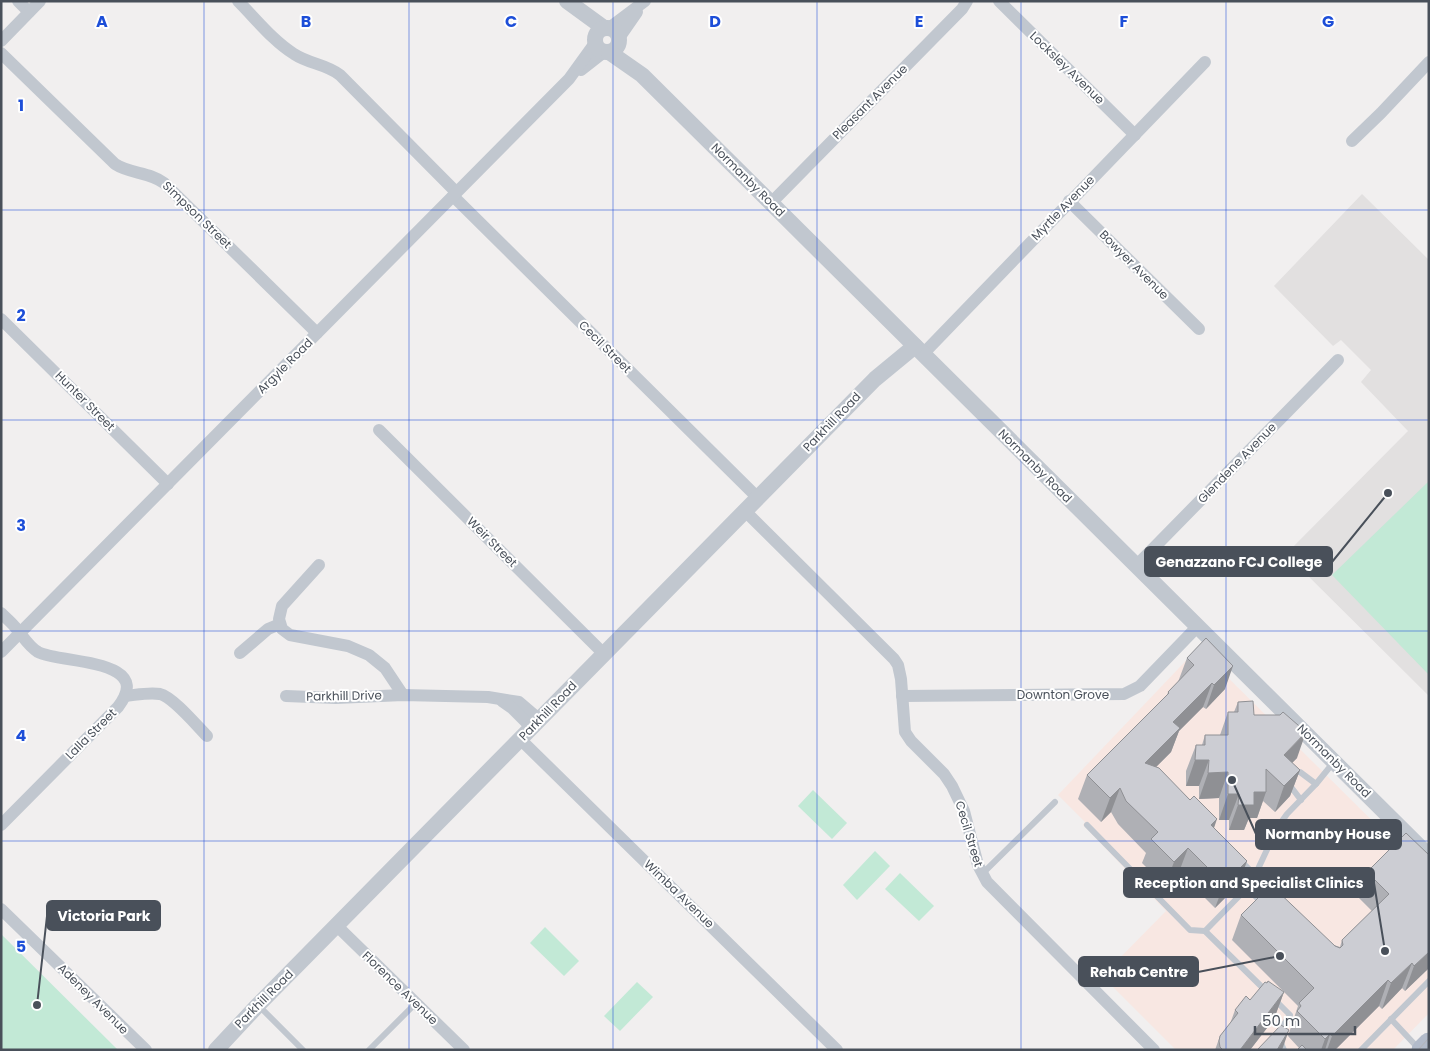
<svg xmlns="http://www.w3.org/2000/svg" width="1430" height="1051" viewBox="0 0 1430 1051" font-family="Poppins,sans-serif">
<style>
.education{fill:#e2e0e0}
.medical{fill:#f8e7e2}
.green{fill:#c2e9d6}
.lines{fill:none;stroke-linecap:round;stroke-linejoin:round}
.service{stroke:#c1c7cf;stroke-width:6}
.minor{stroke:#c1c7cf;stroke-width:12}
.tertiary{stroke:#c1c7cf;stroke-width:16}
.primary{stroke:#b2bbca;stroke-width:21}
.tram{stroke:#b2b3b8;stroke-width:1}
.wall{fill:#afb0b5}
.shaded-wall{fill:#8f9094}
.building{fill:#cccdd3;stroke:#8f9094}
.grid{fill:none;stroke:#1d4ed8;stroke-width:1;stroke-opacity:0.55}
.labels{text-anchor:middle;stroke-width:4;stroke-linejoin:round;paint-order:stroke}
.street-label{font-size:12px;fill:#49505a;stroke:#fff}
.grid-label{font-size:16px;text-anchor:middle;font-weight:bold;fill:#1d4ed8;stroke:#fff;stroke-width:4;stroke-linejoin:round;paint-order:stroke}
.leader{fill:none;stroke:#49505a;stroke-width:2}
.callout-dot{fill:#49505a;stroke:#fff;stroke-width:2}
.callout{fill:#49505a;stroke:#49505a;stroke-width:2}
.callout-label{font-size:14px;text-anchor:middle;font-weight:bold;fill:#fff}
</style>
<rect width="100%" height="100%" fill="#f1efef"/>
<path class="education" d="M 1362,194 L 1429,260 L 1429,696 L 1286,554 L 1408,431 L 1361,382 L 1371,370 L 1341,340 L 1333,346 L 1274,286 Z"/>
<path class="medical" d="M 1198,648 L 1429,877 L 1429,1013 L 1393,1050 L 1176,1050 L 1102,976 L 1166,911 L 1083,825 L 1085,822 L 1058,795 Z"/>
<g class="green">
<path d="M 1429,481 L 1429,675 L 1332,575 Z"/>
<path d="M 813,790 L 847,823 L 832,839 L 798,806 Z"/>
<path d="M 875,851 L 890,866 L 857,900 L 843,885 Z"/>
<path d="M 900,873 L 934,906 L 919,921 L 885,889 Z"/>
<path d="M 545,927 L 579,961 L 564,976 L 530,943 Z"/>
<path d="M 1,934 L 118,1050 L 1,1050 Z"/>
<path d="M 637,982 L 653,997 L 620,1031 L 604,1016 Z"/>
</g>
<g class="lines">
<g class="service">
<path d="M 1293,772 L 1300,772 L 1316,784"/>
<path d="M 1288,783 L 1301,800"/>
<path d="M 1087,825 L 1190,930 L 1205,931 L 1266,991"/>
<path d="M 1239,859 L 1256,876"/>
<path d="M 982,874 L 1055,802"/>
<path d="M 1248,889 L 1263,904"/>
<path d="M 1205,931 L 1251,884 L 1277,828 L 1287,814 L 1316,784 L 1333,763"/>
<path d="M 1273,998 L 1290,1015 C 1281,1029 1276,1033 1284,1050"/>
<path d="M 259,1006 L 303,1050"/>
<path d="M 1391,1019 L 1419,1049"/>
<path d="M 369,1050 L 416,1003"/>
<path d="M 1361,1050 L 1429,981"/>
</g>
<g class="minor">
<path d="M 18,1 L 29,12"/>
<path d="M 238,1 C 256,19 273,41 294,54 C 309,64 326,64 340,75 L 456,192"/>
<path d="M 999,1 L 1135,135"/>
<path d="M 609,28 L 645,1"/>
<path d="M 619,38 L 637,12"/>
<path d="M 1,41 L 40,1"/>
<path d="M 1,53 L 115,164 C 130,174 150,172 164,183 L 317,333"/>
<path d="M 581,70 L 604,52"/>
<path d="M 1352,141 L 1381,113 L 1429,62"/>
<path d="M 453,196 L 758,498"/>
<path d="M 1069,201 L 1199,329"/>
<path d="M 771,203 L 962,9 L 967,1"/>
<path d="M 1,319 L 168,484"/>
<path d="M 923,354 L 1205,62"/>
<path d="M 379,430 L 604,654"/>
<path d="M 745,511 L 894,659 L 898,665 L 901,679 L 905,732 L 911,741 L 944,774 L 952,786 L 964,811 L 978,865 L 987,882 L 1154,1050"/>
<path d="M 319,565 L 282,606 L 279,619 L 282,629 L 290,635 L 348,646 L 369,655 L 385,668 L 403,695"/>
<path d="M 1136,566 L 1338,360"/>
<path d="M 1,613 C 6,618 11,622 15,627 C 23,636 28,646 38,652 C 61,664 156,658 118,707 L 1,825"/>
<path d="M 1,652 L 569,79 L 595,43"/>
<path d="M 240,653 L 268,629 L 280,624"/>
<path d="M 125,696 C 136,695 149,692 160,694 C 173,697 197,726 207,736"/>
<path d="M 286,696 L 336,698 L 403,695 L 488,697 L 519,702 L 540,720"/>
<path d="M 902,696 L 1124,694 L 1140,686 L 1197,627"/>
<path d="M 502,701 L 512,708 L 532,728"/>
<path d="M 520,739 L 837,1050"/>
<path d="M 1,909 L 146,1050"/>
<path d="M 337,926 L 464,1050"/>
</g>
<g class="tertiary">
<path d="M 567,1 L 604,28"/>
<circle cx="607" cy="40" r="12"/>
<path d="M 609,52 L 642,75 L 1429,856"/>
<path d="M 216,1050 L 258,1005 L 875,379 L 915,346"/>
</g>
<path class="primary" d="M 1422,1050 L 1429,1043"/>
<path class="tram" d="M 1418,1050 L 1429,1038"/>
</g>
<g class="wall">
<path d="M 1187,658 L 1225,689 L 1206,709 L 1203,707 L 1179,731 L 1171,752 L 1156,767 L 1214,828 L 1247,861 L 1238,885 L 1215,908 L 1179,872 L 1165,886 L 1142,863 L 1146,853 L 1118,824 L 1111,812 L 1101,822 L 1078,799 L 1087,775 L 1167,695 L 1168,692 L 1178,682 Z"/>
<path d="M 1238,702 L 1254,715 L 1297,758 L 1292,763 L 1300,770 L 1290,796 L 1275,812 L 1263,801 L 1257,818 L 1249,818 L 1244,830 L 1229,830 L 1229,820 L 1219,820 L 1219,798 L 1199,799 L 1199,786 L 1186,786 L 1186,771 L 1196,745 L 1202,745 L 1205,735 L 1220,735 L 1228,712 L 1234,712 Z"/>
<path d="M 1429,855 L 1429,968 L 1405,991 L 1402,988 L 1382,1009 L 1379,1006 L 1335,1050 L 1297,1050 L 1299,1048 L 1288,1036 L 1298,1006 L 1232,940 L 1241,915 L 1340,947 L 1342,940 L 1372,911 L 1358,897 L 1367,872 Z"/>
<path d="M 1284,992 L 1274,1019 L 1250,1050 L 1215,1050 L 1220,1036 L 1230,1024 L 1235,1010 L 1250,1000 Z"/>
</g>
<g class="shaded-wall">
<path d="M 1233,666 L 1225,689 L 1206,709 L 1214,685 Z"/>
<path d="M 1212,683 L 1203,707 L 1179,731 L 1171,752 L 1136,787 L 1145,763 L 1173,722 Z"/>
<path d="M 1306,732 L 1297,758 L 1276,779 L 1284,755 Z"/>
<path d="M 1195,760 L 1209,760 L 1199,786 L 1186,786 Z"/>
<path d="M 1300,770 L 1290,796 L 1275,812 L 1284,786 Z"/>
<path d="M 1228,772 L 1219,798 L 1199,799 L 1208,773 Z"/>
<path d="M 1120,788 L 1111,812 L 1101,822 L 1110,798 Z"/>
<path d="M 1254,792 L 1266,792 L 1257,818 L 1249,818 L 1244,830 L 1229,830 L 1238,805 Z"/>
<path d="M 1228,794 L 1239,794 L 1229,820 L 1219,820 Z"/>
<path d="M 1217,819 L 1209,843 L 1211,825 Z"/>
<path d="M 1188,848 L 1179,872 L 1165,886 L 1174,862 Z"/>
<path d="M 1247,861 L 1238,885 L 1215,908 L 1224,884 Z"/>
<path d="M 1429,952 L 1429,968 L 1405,991 L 1414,966 Z"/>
<path d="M 1412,963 L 1402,988 L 1382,1009 L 1391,983 Z"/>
<path d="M 1388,980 L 1379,1006 L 1335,1050 L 1327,1050 L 1332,1036 Z"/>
<path d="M 1284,992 L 1274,1019 L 1250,1050 L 1240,1050 Z"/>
<path d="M 1289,1030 L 1282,1050 L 1277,1050 Z"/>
<path d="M 1330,1034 L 1325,1050 L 1321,1050 L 1325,1039 Z"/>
</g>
<g class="building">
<path d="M 1206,638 L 1233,666 L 1214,685 L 1212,683 L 1173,722 L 1180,728 L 1145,763 L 1159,768 L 1190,800 L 1194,796 L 1217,819 L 1211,825 L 1247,861 L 1224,884 L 1188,848 L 1174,862 L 1151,839 L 1158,832 L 1126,801 L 1120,788 L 1110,798 L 1087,775 L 1169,693 L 1168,692 L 1194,665 L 1187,658 Z"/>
<path d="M 1253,701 L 1254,715 L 1280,715 L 1283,712 L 1306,732 L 1284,755 L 1300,770 L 1284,786 L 1266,769 L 1266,792 L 1254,792 L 1254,805 L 1238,805 L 1239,794 L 1228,794 L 1228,772 L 1208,773 L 1209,760 L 1195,760 L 1196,745 L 1205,745 L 1205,735 L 1228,735 L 1228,712 L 1238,712 L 1238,702 Z"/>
<path d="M 1406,833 L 1429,855 L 1429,952 L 1414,966 L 1412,963 L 1391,983 L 1388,980 L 1332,1036 L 1330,1034 L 1325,1039 L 1297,1011 L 1301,1006 L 1299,1003 L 1314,988 L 1241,915 L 1271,885 L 1335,946 L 1340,948 L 1343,945 L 1342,940 L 1389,894 L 1367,872 Z"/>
<path d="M 1268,981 L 1284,992 L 1240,1050 L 1223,1050 L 1220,1047 L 1219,1041 L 1220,1036 L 1238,1013 L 1235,1010 L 1246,996 L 1250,1000 L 1265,982 L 1267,983 Z"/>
<path d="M 1281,1025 L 1289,1030 L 1277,1050 L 1257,1050 Z"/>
<path d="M 1302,1045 L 1307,1050 L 1297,1050 Z"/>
</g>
<path class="grid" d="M 204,1 L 204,1050M 409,1 L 409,1050M 613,1 L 613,1050M 817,1 L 817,1050M 1021,1 L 1021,1050M 1226,1 L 1226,1050M 1,210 L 1429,210M 1,420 L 1429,420M 1,631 L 1429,631M 1,841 L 1429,841"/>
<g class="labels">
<g class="street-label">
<text transform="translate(1067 68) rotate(44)" y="4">Locksley Avenue</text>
<text transform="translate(870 102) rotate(-45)" y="4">Pleasant Avenue</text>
<text transform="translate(748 180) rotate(45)" y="4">Normanby Road</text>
<text transform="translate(1063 208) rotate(-46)" y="4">Myrtle Avenue</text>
<text transform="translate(197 215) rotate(44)" y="4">Simpson Street</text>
<text transform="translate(1134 265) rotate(45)" y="4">Bowyer Avenue</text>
<text transform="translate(605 347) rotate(45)" y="4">Cecil Street</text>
<text transform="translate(285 366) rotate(-45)" y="4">Argyle Road</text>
<text transform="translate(85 401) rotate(45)" y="4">Hunter Street</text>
<text transform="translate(832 422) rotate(-46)" y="4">Parkhill Road</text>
<text transform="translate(1237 463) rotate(-46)" y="4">Glendene Avenue</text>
<text transform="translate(1035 466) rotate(45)" y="4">Normanby Road</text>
<text transform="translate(492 542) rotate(45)" y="4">Weir Street</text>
<text x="1063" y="699">Downton Grove</text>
<text transform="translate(344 696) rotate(-1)" y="4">Parkhill Drive</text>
<text transform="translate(548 711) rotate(-46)" y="4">Parkhill Road</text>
<text transform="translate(91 734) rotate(-45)" y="4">Lalla Street</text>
<text transform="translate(1334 761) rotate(45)" y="4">Normanby Road</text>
<text transform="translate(969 834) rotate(73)" y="4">Cecil Street</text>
<text transform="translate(679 894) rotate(44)" y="4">Wimba Avenue</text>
<text transform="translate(400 988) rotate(44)" y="4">Florence Avenue</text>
<text transform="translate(93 999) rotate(45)" y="4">Adeney Avenue</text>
<text transform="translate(264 999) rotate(-45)" y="4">Parkhill Road</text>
</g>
</g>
<g class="grid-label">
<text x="102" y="27">A</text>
<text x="306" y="27">B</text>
<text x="511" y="27">C</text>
<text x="715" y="27">D</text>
<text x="919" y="27">E</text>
<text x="1124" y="27">F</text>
<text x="1328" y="27">G</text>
<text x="21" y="111">1</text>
<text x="21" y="321">2</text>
<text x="21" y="531">3</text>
<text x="21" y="741">4</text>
<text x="21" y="952">5</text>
</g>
<path class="leader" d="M1388 493L1332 562M1232 780L1256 834M1385 951L1374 883M37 1005L47 916M1280 956L1198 972"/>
<g class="callout-dot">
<circle cx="1388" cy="493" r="5"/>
<circle cx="1232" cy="780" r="5"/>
<circle cx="1385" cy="951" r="5"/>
<circle cx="37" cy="1005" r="5"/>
<circle cx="1280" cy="956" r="5"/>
</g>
<g class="callout">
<rect x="1145" y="547" width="187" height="29" rx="5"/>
<rect x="1256" y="820" width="145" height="29" rx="5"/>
<rect x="1124" y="868" width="250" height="29" rx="5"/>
<rect x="47" y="901" width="113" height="29" rx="5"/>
<rect x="1079" y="957" width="119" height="29" rx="5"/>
</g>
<g class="callout-label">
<text x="1239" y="567">Genazzano FCJ College</text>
<text x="1328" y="839">Normanby House</text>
<text x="1249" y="888">Reception and Specialist Clinics</text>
<text x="104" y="921">Victoria Park</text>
<text x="1139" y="977">Rehab Centre</text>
</g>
<rect width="1430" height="1051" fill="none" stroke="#49505a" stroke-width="5"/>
<path d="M1255 1026v8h100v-8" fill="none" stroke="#49505a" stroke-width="2.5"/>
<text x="1262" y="1026" font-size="15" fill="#49505a" stroke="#ffffff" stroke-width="4" paint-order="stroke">50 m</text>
</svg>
